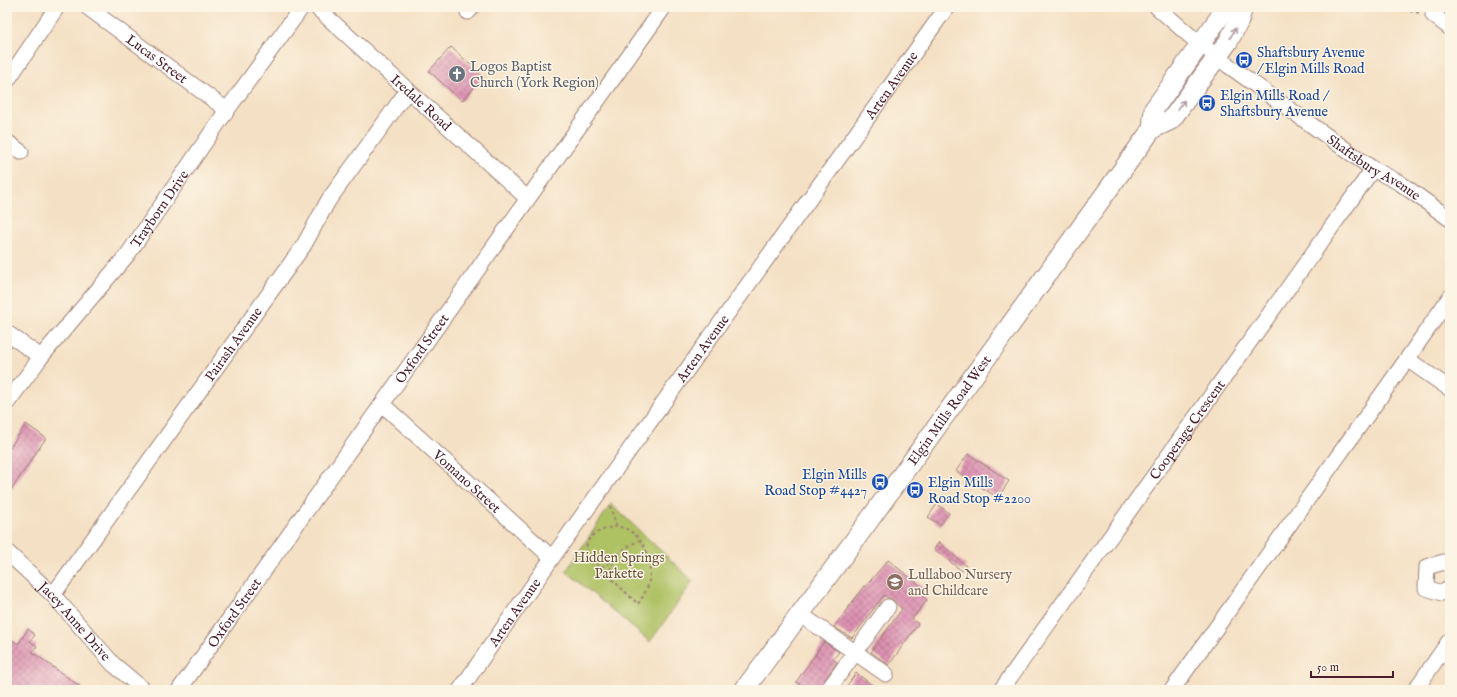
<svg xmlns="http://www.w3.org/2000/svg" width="1457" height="697" viewBox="0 0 1457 697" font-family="'IM FELL English',serif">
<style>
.green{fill:#aec164;stroke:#7c7048}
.building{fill:url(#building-cross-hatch)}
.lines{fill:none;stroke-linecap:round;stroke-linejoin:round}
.minor-casing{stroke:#9f8078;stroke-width:17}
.major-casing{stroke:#9f8078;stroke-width:21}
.path{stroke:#9f8078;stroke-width:2;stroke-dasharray:3 3;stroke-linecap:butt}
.minor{stroke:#fff;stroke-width:15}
.major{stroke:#fff;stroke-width:19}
.oneway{stroke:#ae9aa0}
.labels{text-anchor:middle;stroke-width:3;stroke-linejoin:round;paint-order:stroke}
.transit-label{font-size:14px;fill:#164399;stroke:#fcf5e5;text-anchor:start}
.street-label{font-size:14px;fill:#4a1f2b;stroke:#fcf5e5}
.worship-label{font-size:14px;fill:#5b616d;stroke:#fcf5e5;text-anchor:start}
.park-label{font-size:14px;fill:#68503c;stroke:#fcf5e5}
.education-label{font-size:14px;fill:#785e54;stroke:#fcf5e5;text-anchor:start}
</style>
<defs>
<pattern id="building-cross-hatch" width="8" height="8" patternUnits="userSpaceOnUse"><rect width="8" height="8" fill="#dd92b2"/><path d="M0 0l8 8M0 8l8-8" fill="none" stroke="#b57791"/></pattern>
</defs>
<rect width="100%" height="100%" fill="#fcf5e5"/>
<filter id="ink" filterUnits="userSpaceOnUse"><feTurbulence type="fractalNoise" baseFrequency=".025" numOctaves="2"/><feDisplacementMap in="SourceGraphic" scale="8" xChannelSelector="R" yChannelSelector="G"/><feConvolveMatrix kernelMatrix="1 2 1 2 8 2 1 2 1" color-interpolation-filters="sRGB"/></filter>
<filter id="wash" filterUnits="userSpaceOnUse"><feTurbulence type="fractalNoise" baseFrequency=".012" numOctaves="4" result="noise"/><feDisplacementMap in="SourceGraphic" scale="16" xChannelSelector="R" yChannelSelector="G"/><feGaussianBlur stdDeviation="0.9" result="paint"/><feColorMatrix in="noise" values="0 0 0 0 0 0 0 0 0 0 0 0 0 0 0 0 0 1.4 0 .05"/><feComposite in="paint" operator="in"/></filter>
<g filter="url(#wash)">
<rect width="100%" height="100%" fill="#f4e0c4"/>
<path class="green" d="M 611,504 L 693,581 L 650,642 L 566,571 Z"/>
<g id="blocks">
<g class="building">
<path d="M 451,47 L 484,77 L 462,101 L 429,71 Z"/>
<path d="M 26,424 L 46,438 L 7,496 L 7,452 Z"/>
<path d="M 968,454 L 1009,481 L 998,498 L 956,471 Z"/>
<path d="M 937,504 L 949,513 L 940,525 L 928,517 Z"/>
<path d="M 939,542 L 966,566 L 962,571 L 934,549 Z"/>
<path d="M 888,560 L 927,591 L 923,596 L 927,600 L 912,619 L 918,624 L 889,665 L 871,652 L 902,609 L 893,600 L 888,598 L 884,595 L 852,638 L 834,627 L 864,586 L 865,587 Z"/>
<path d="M 28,629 L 35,635 L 30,641 L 37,646 L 32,652 L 85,690 L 7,690 L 7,636 L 18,644 Z"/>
<path d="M 824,642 L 839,652 L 833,659 L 837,662 L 818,690 L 808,690 L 796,682 Z"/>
<path d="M 856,673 L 879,690 L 844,690 Z"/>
</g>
</g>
</g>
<g filter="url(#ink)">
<use href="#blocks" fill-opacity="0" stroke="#9f8078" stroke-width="1"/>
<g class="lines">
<g class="minor-casing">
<g id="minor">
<path id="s1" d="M 87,7 L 227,110"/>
<path id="s2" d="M 316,7 L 527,198"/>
<path id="s3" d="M 1157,7 L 1189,35 L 1229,66 L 1373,169 L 1400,183 L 1450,219"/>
<path d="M 1439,7 L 1433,15 L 1450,28"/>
<path d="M 468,12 L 472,7"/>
<path d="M 7,81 L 57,7"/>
<path d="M 7,142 L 21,152"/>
<path d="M 7,333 L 41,357"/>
<path d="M 1407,359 L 1450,389"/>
<path id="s4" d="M 7,403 L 41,357 L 128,254 L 227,110 L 302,7"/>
<path id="s5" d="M 382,404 L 552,558"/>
<path id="s6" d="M 7,552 L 53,595 L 113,664 L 144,690"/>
<path d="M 1450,565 L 1444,562 L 1427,567 L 1426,588 L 1442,593 L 1450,588"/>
<path id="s7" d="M 53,595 L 304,245 L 328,201 L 408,90"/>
<path d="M 800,614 L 886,674"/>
<path id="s8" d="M 179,690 L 664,7"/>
<path id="s9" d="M 460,690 L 552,558 L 947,7"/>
<path d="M 828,690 L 888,607"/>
<path id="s10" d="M 1001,690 L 1373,169"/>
<path d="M 1172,690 L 1407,359 L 1450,297"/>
<path d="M 1415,690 L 1450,640"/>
</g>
</g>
<g class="major-casing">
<g id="major">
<path d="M 1152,129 L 1154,109 L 1224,11 L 1231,7"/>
<path id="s11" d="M 744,690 L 865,526 L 1152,129 L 1171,120 L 1228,42 L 1239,21 L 1243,7"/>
</g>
</g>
<g class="path">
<path d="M 1399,7 L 1404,10 L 1420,13"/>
<path d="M 610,506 L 617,527"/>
<path d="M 573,556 L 589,560"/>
<path d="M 599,567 L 638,604 C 642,598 646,592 648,585 C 654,565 645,535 624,528 C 615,525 608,528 600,531 C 566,546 606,585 611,556 L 608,553 L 604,552 L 602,555 L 605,557"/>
<path d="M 609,576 C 614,552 620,552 639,540"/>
</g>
<use href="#minor" class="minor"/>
<use href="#major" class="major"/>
</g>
<defs><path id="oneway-shaft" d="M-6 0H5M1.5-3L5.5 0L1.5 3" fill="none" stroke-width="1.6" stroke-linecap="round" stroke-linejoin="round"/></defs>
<g class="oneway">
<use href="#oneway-shaft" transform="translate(1233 33) rotate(-60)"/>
<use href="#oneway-shaft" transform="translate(1181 105) rotate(-55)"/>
</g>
</g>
<defs>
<g id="bus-disc" transform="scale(0.9)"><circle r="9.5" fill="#1a4fb4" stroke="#fcf5e5"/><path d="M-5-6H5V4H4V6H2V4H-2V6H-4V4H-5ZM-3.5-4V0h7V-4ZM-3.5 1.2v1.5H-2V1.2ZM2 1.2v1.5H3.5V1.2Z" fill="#fff"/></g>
<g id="church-disc" transform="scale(0.9)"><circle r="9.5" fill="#6b7280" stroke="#fcf5e5"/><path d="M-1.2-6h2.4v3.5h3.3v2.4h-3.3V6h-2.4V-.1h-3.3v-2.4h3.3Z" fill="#fff"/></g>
<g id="school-disc" transform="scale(0.9)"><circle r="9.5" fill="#8d6e63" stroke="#fcf5e5"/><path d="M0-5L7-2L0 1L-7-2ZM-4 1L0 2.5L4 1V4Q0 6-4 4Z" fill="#fff"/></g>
</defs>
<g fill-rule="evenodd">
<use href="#bus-disc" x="1244" y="60"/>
<use href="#church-disc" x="457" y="74"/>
<use href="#bus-disc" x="1207" y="103"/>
<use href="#bus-disc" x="880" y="482"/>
<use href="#bus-disc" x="915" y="490"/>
<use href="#school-disc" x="895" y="582"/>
</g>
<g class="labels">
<g class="transit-label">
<text x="1257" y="57">Shaftsbury Avenue<tspan x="1257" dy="16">/ Elgin Mills Road</tspan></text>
<text x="1220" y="100">Elgin Mills Road /<tspan x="1220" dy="16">Shaftsbury Avenue</tspan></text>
<text x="867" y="479" text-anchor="end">Elgin Mills<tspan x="867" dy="16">Road Stop #4427</tspan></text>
<text x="928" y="487">Elgin Mills<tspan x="928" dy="16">Road Stop #2200</tspan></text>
</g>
<g class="street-label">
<text dy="5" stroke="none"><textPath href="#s1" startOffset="87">Lucas Street</textPath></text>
<text dy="5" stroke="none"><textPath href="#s9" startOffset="743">Arten Avenue</textPath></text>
<text dy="5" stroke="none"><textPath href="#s2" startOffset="142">Iredale Road</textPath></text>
<text dy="5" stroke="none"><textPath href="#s3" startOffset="270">Shaftsbury Avenue</textPath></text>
<text dy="5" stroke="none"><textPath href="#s4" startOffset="247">Trayborn Drive</textPath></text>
<text dy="5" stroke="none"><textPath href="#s7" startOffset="309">Pairash Avenue</textPath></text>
<text dy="5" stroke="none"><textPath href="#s8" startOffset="419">Oxford Street</textPath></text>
<text dy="5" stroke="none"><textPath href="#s9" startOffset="419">Arten Avenue</textPath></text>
<text dy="5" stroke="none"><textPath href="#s11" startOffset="347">Elgin Mills Road West</textPath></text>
<text dy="5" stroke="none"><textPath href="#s10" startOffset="320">Cooperage Crescent</textPath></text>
<text dy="5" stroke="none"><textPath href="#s5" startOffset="115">Vomano Street</textPath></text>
<text dy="5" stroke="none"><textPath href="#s9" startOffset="95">Arten Avenue</textPath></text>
<text dy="5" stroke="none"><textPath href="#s8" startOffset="95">Oxford Street</textPath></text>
<text dy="5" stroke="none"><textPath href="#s6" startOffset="97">Jacey Anne Drive</textPath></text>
</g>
<g class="worship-label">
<text x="470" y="71">Logos Baptist<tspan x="470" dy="16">Church (York Region)</tspan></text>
</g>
<g class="park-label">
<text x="619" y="562">Hidden Springs<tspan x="619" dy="16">Parkette</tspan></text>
</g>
<g class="education-label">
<text x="908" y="579">Lullaboo Nursery<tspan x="908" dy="16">and Childcare</tspan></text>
</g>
</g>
<rect width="1457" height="697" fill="none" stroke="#fcf5e5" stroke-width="24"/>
<path d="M1311 671v6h82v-6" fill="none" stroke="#4a1f2b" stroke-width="2"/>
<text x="1317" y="671" font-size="12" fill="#4a1f2b" stroke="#fcf5e5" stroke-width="3" paint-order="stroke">50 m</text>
</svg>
